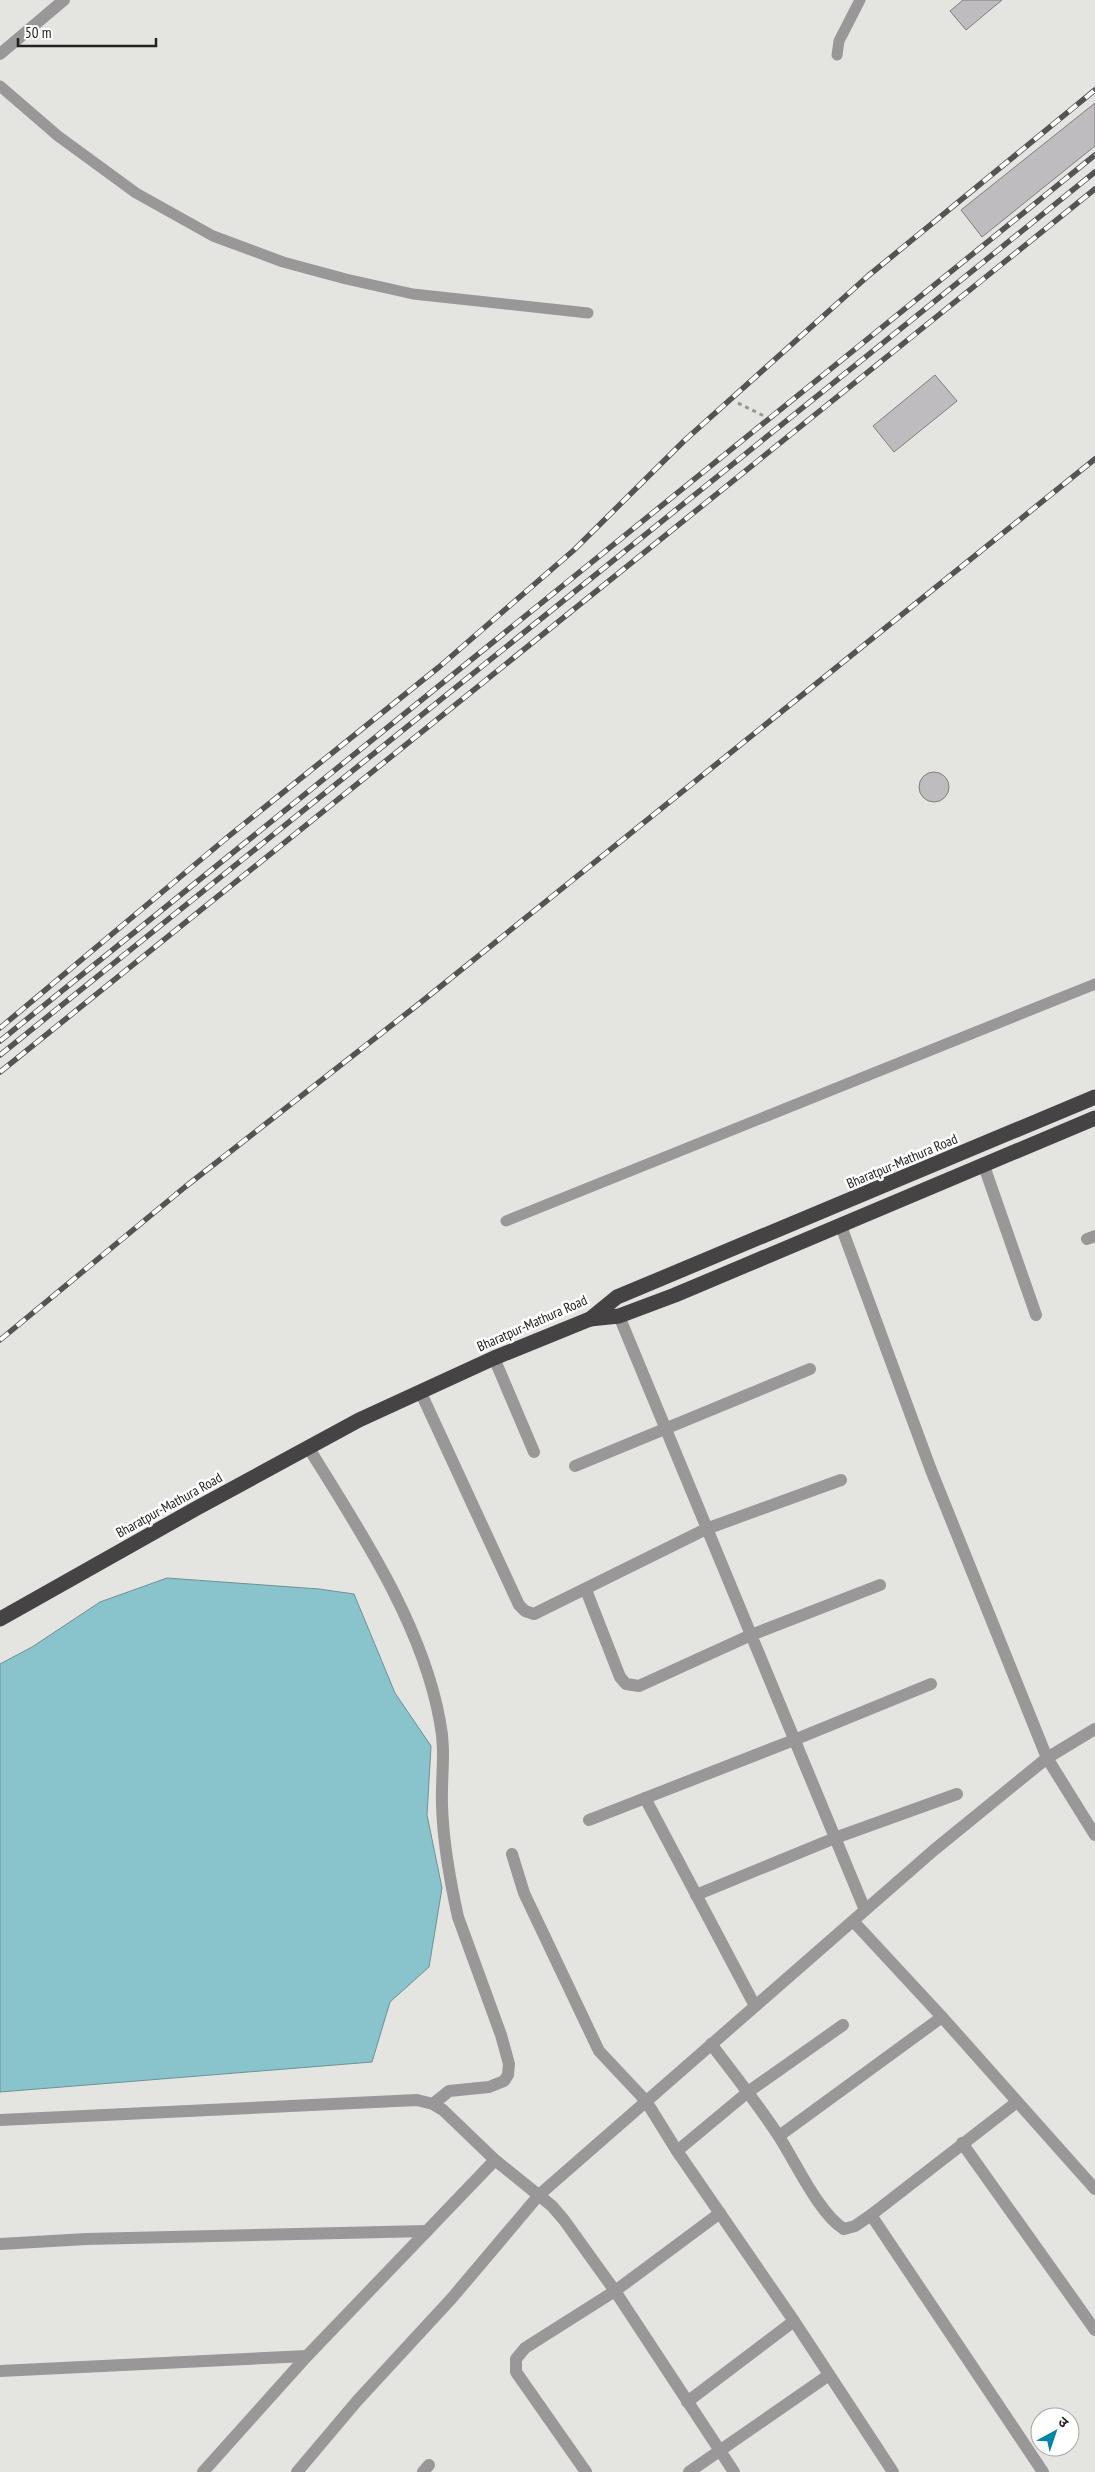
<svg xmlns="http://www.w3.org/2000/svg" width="1095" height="2472" viewBox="0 0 1095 2472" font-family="'PT Sans Narrow','Noto Sans Devanagari',sans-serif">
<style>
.water{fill:#89c3cb;stroke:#6a9398}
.building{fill:#bfbcbf;stroke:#807d80}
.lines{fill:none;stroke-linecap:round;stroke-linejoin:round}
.path{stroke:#959591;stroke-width:3;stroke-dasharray:4 4;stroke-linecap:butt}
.lane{stroke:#999798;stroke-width:11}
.street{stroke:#999798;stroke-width:12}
.highway{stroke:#464345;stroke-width:15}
.rail-casing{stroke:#545452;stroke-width:5.5}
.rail{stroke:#fff;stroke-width:4;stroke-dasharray:11;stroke-linecap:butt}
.labels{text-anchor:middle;stroke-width:5;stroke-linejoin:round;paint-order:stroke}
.street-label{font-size:14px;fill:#222220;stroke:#fff}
</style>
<rect width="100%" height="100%" fill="#e4e4e0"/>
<path class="water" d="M 167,1578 L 319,1589 L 354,1594 L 395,1693 L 431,1746 L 427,1815 L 442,1888 L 429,1967 L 390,2002 L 372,2062 L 0,2092 L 0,1664 L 32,1647 L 100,1602 Z"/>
<g class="building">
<path d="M 963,0 L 1002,0 L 966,30 L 950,11 Z"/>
<path d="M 1095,103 L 1095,146 L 982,237 L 961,210 Z"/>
<path d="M 935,375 L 957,401 L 894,452 L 873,426 Z"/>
<circle cx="934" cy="787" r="15"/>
</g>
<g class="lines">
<path class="path" d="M 738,403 L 764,416"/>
<g class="lane">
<path d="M 837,55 L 839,41 L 860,0"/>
<path d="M 0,86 L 58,136 L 136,193 L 213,236 L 283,262 L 346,279 L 413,294 L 588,313"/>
<path d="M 506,1221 L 1095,984"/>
</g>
<g class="street">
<path d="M 0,54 L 64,0"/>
<path d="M 984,1166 L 1036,1315"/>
<path d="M 841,1226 L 931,1470 L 1047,1758 L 1095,1835"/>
<path d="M 1087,1239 L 1095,1236"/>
<path d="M 619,1316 L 865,1910"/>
<path d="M 494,1358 L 534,1452"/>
<path d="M 420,1391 L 519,1605 L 525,1611 L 534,1614 L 706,1529 L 841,1480"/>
<path d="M 308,1447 C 359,1529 423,1625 440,1722 C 446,1750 441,1776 442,1805 C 443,1842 450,1881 458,1917 L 501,2035 L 509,2064 L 508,2075 L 504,2081 L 489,2087 L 449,2091 L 433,2104"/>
<path d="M 575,1466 L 810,1369"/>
<path d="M 586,1590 L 620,1677 L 626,1684 L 639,1686 L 751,1635 L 880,1585"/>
<path d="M 645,1798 L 755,2006"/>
<path d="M 589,1820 L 794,1740 L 931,1684"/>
<path d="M 512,1854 L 524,1893 L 599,2051 L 646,2101 L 677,2151 L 794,2321 L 893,2472"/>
<path d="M 696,1895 L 835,1838 L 957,1794"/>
<path d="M 853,1921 L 942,2017 L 1095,2189"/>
<path d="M 711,2044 C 734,2074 757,2103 778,2135 C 795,2161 819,2214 844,2229 L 855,2226 L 871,2215 L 1017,2102"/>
<path d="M 0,2120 L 417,2100 L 433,2104 L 443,2110 L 495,2160 L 552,2206 L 564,2220 L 615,2291 L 734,2472"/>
<path d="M 779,2136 L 942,2017"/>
<path d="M 962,2143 L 1095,2330"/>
<path d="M 677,2151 L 748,2092 L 843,2025"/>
<path d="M 871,2215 L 1043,2472"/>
<path d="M 0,2244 L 86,2239 L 427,2231"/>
<path d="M 0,2371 L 307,2356"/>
<path d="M 687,2402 L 794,2321"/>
<path d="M 203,2472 L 307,2356 L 495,2160"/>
<path d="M 297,2472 L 357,2401 L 452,2298 L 539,2195 L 934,1850 L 1047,1758 L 1095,1729"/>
<path d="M 423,2472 L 429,2465"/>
<path d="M 586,2472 L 516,2372 L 516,2359 L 525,2348 L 615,2291 L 720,2213"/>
<path d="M 689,2472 L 829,2375"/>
</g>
<g class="highway">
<path d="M 590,1319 L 619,1316 L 675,1295 L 1095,1118"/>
<path d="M 0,1619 L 197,1508 L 359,1420 L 494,1358 L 590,1319 L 617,1297 L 1095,1097"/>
</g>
<g class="rail-casing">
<g id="rail">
<path d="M 0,1028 L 229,836 L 439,667 L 574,550 L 684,441 L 868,276 L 1095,90"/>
<path d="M 0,1041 L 1095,155"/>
<path d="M 0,1055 L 1095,172"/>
<path d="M 0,1072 L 1095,189"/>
<path d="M 0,1340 L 185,1187 L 420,1003 L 1095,459"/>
</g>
</g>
<use href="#rail" class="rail"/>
</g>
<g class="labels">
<g class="street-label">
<text transform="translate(902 1161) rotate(-23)" y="5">Bharatpur-Mathura Road</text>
<text transform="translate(532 1323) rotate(-24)" y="5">Bharatpur-Mathura Road</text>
<text transform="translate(169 1505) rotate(-29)" y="5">Bharatpur-Mathura Road</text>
</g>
</g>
<g transform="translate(1055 2432) rotate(40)"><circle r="24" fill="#ffffff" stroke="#a7a7a6"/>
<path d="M0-4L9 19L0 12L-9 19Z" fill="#0087a8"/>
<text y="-8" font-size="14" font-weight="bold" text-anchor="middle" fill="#222220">उ</text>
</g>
<path d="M18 38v8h138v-8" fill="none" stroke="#222220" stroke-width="2.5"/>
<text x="25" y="38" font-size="15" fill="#222220" stroke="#ffffff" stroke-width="4" paint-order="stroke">50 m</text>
</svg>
